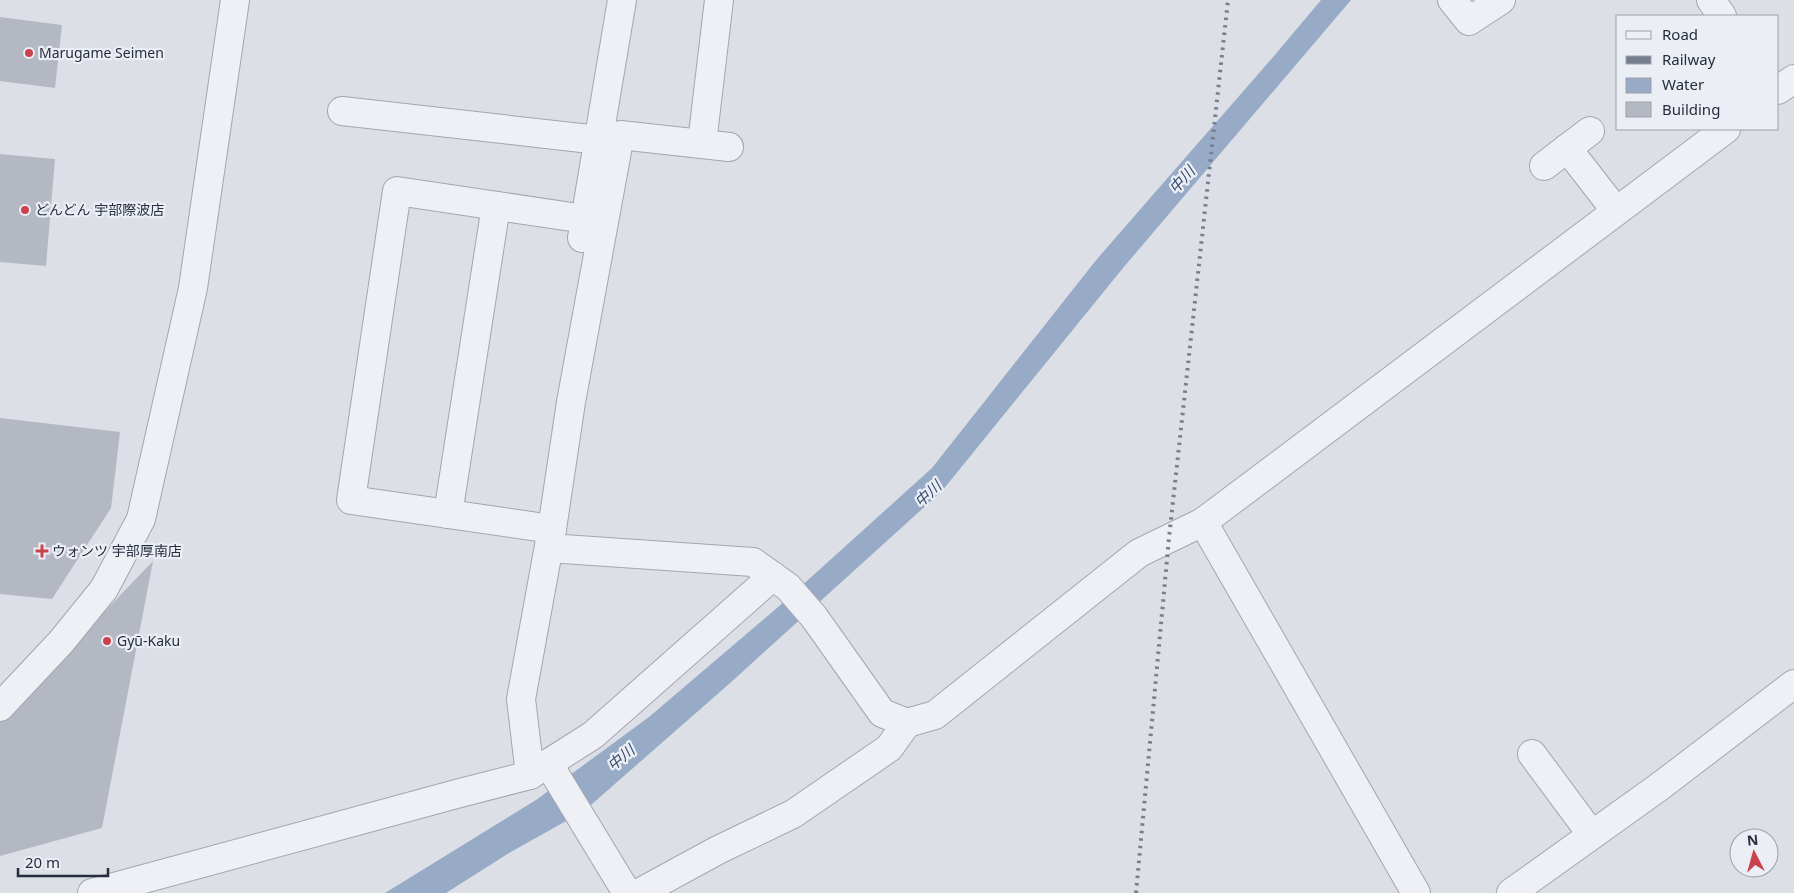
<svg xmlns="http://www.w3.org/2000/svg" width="1794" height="893" viewBox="0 0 1794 893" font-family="'Noto Sans','Noto Sans JP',sans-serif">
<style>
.water{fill:#97abc6}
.building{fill:#b4b8c3}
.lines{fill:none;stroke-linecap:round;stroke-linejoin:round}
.street-casing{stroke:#a2a6b0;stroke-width:30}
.street{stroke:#eff0f5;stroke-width:28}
.rail{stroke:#767e8f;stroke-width:4;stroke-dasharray:2.5 5;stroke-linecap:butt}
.poi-dot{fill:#ca424d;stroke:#ebeef4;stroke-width:2}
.labels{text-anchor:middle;stroke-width:4.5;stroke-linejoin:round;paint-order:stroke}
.poi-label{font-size:14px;fill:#262d3c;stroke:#ebeef4;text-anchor:start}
.water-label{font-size:15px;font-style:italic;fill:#32496f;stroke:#ebeef4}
</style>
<rect width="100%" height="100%" fill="#dcdfe6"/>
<path class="water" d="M 1321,0 L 1351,0 L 1123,268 L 942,491 L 729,684 L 584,811 L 509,853 L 446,893 L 385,893 L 536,800 L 649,717 L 777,608 L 932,468 L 1097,259 L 1274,56 Z"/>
<g class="building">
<path d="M 0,17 L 62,25 L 55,88 L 0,81 Z"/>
<path d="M 0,154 L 55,159 L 46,266 L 0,262 Z"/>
<path d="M 0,418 L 120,432 L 111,508 L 52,599 L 0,594 Z"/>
<path d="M 153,561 L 102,828 L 0,856 L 0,721 Z"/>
</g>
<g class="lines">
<g class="street-casing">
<g id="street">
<path d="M 1452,0 L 1469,21 L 1501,0"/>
<path d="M 1711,0 L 1722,16"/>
<path d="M 1778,90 L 1794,79"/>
<path d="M 342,111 L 599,140"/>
<path d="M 702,143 L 719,0"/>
<path d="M 1567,148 L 1616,211"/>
<path d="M 1544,166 L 1590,131"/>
<path d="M 582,238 L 622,0"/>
<path d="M 448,514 L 496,206"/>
<path d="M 1203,522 L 1416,893"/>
<path d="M 552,529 L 351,500 L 397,191 L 585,219"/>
<path d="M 549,548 L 753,562 L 788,587 L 814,617 L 882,713 L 907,723 L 935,715 L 1139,553 L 1203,522 L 1726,129"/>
<path d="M 0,707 L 61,642 L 104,589 L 141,519 L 193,288 L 235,0"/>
<path d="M 1532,754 L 1592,835"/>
<path d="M 548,763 L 627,893"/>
<path d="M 530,775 L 521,699 L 552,529 L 571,402 L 620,135 L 729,147"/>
<path d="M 92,893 L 460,793 L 530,775 L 593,735 L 773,576"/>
<path d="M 639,893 L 718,850 L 793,814 L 889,748 L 907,723"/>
<path d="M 1511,893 L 1659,787 L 1794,684"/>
</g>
</g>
<use href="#street" class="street"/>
<path class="rail" d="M 1136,893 L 1169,538 L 1228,0"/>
</g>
<g class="poi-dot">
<circle cx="29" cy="53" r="5"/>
<circle cx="25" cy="210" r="5"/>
<path d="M39.5 543.5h5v5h5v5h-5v5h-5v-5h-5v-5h5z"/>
<circle cx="107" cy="641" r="5"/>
</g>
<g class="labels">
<g class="poi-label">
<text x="39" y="58">Marugame Seimen</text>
<text x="35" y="215">どんどん 宇部際波店</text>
<text x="52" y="556">ウォンツ 宇部厚南店</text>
<text x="117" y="646">Gyū-Kaku</text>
</g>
<g class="water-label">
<text transform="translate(1182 180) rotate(-48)" y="5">中川</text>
<text transform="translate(928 494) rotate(-43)" y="5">中川</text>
<text transform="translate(621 758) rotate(-40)" y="5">中川</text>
</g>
</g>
<rect x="1616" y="15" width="162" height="115" fill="#ebeef4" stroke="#9ca1aa"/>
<rect x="1626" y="31" width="25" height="8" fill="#eff0f5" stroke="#9ca1aa"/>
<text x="1662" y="40" font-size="15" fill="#262d3c">Road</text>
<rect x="1626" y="56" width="25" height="8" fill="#767e8f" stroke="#9ca1aa"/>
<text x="1662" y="65" font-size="15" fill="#262d3c">Railway</text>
<rect x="1626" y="78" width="25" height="15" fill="#97abc6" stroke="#9ca1aa"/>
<text x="1662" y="90" font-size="15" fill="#262d3c">Water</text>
<rect x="1626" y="102" width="25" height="15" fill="#b4b8c3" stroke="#9ca1aa"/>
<text x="1662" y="115" font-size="15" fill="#262d3c">Building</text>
<g transform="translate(1754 853) rotate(354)"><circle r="24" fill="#ebeef4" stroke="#9ca1aa"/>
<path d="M0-4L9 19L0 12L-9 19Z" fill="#ca424d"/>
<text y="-8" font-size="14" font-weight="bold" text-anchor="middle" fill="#262d3c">N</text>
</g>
<path d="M18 868v8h90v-8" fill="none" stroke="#262d3c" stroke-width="2.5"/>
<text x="25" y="868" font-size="15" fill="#262d3c" stroke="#ebeef4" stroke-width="4" paint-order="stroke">20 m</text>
</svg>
